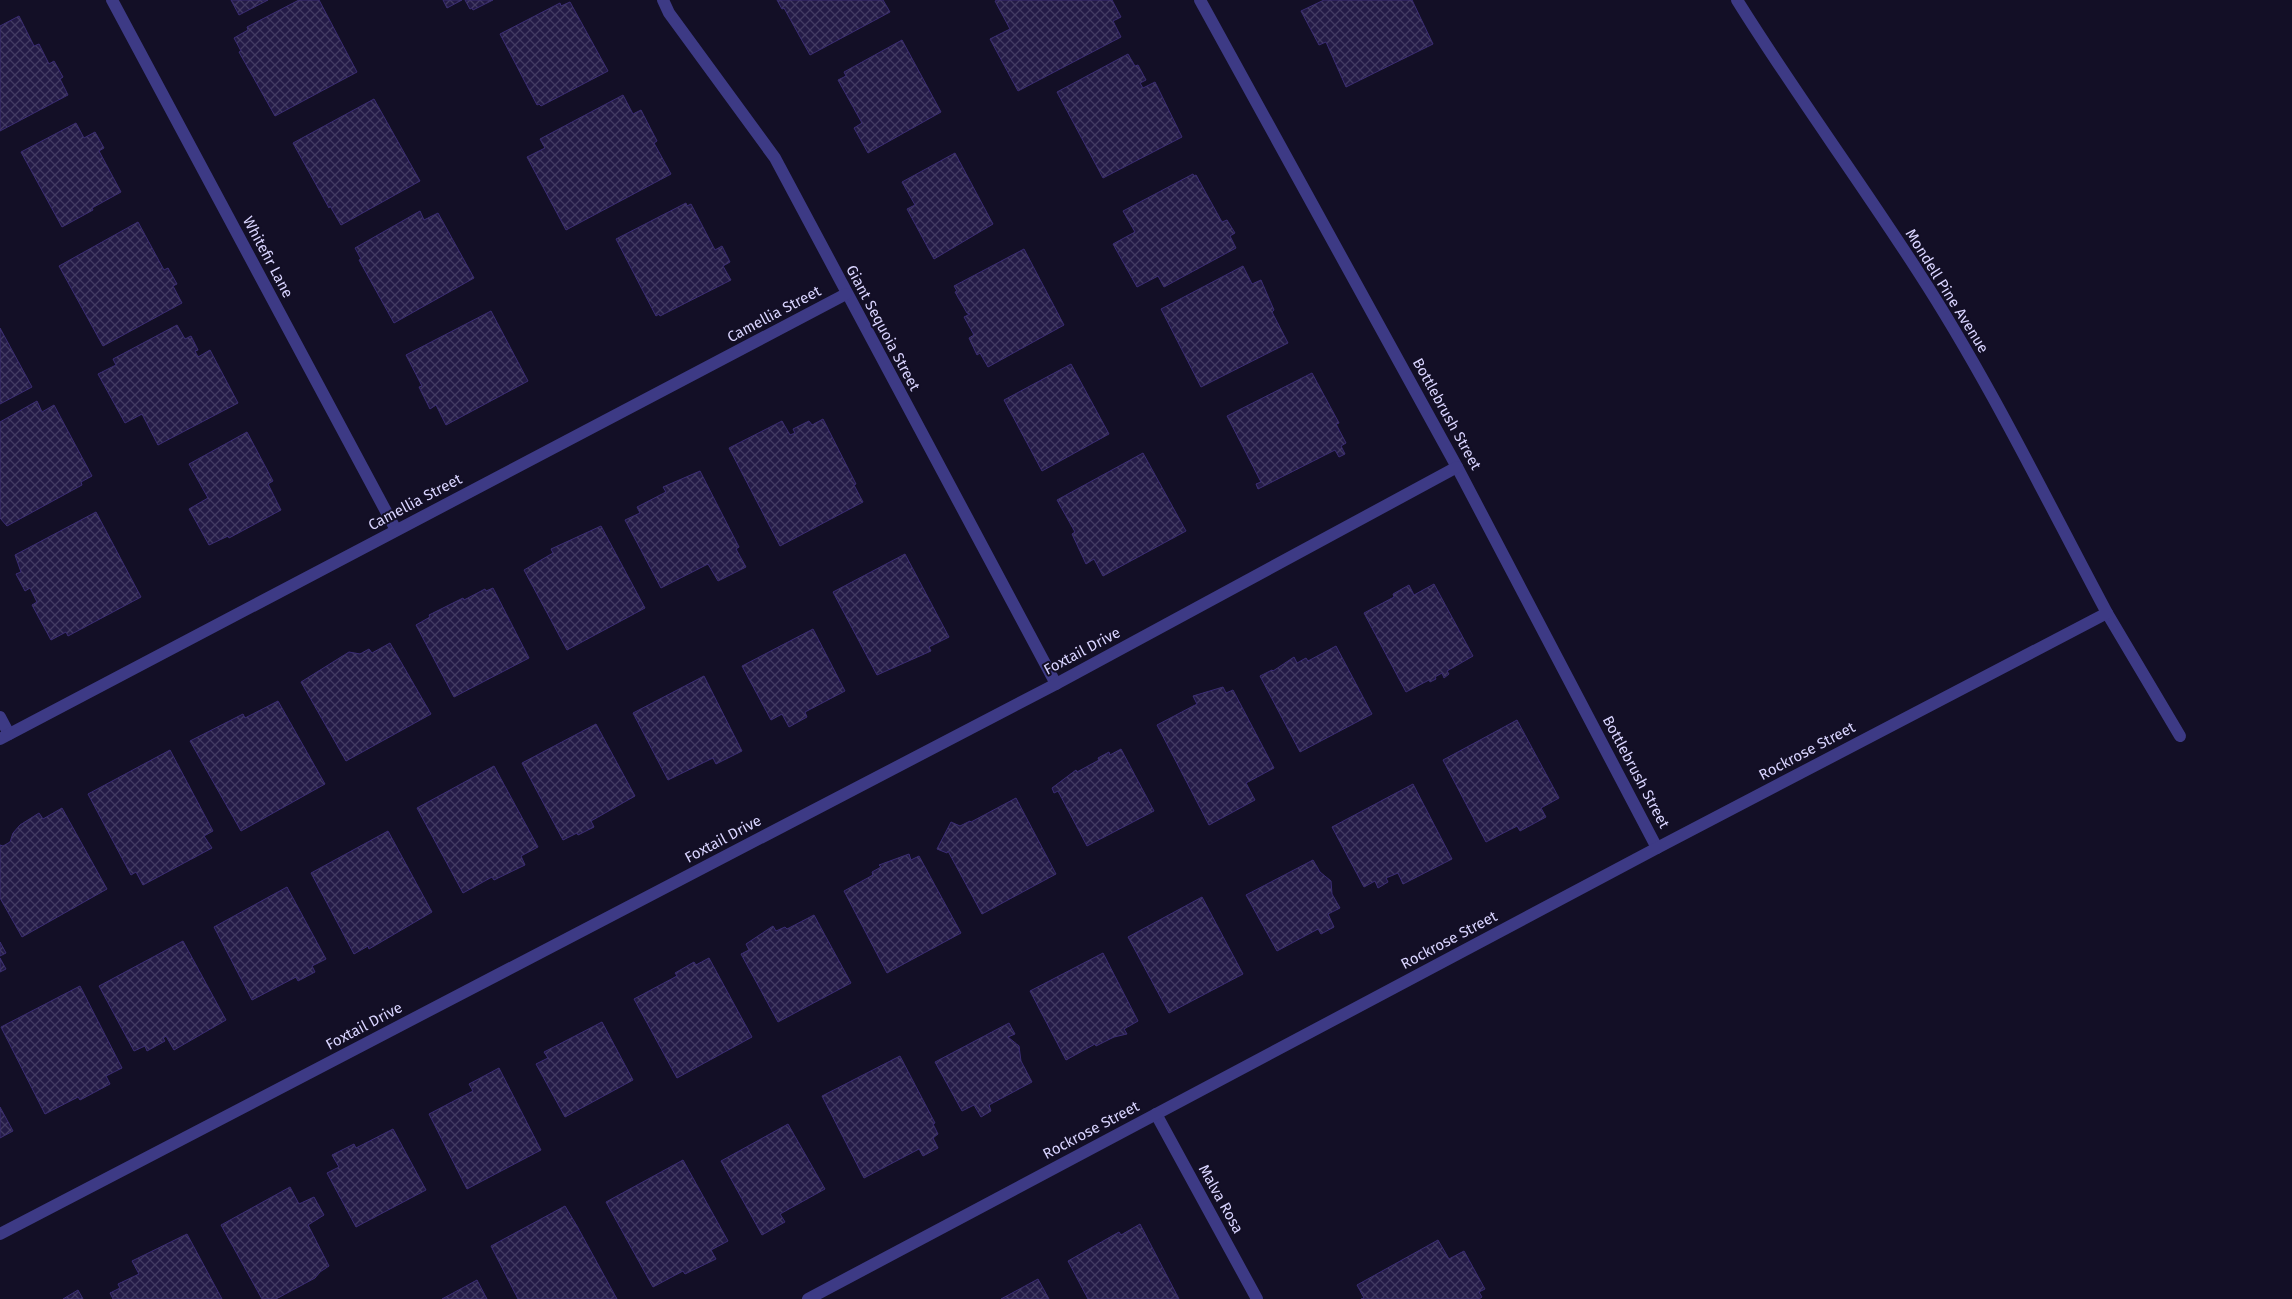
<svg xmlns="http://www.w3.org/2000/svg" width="2292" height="1299" viewBox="0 0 2292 1299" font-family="'Fira Sans',sans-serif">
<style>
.building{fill:url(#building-cross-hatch);stroke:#3b2d73}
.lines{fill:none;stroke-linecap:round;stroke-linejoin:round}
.service{stroke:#3d3a85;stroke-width:12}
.minor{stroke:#3d3a85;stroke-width:12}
.labels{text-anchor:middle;stroke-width:4;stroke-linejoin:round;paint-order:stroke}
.street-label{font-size:15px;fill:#d9d4ff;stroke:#130f26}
</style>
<defs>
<pattern id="building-cross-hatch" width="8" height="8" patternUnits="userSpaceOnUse" patternTransform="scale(1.25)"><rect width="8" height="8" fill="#241b47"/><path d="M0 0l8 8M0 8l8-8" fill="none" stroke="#433b63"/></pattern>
</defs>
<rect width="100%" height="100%" fill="#130f26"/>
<g class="building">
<path d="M 231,0 L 268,0 L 239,15 Z"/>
<path d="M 299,0 L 319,0 L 357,72 L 275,116 L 239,52 L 241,51 L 234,38 L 248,30 L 247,27 Z"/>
<path d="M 443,0 L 462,0 L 447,8 Z"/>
<path d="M 465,0 L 493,0 L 473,10 L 472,8 L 470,9 Z"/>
<path d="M 777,0 L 883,0 L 890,12 L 810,55 L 784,8 L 782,9 Z"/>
<path d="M 997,0 L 1112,0 L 1121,17 L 1113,21 L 1121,37 L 1018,91 L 990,39 L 1010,29 L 995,1 Z"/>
<path d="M 1324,0 L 1412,0 L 1433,44 L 1346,87 L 1326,42 L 1319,45 L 1301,11 Z"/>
<path d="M 570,2 L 608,71 L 541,106 L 539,104 L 537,105 L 500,34 L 560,3 L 561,6 Z"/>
<path d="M 19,16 L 34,46 L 39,44 L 49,64 L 54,61 L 63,77 L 60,79 L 68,95 L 0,131 L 0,26 Z"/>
<path d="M 902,40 L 941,112 L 868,153 L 854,128 L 862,123 L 838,80 L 846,76 L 844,72 Z"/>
<path d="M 1128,54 L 1135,66 L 1138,65 L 1146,80 L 1140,83 L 1143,88 L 1155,82 L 1182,137 L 1103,178 L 1057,92 Z"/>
<path d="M 623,95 L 633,114 L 641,110 L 657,141 L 654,143 L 671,174 L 566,230 L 527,157 L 545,148 L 540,139 Z"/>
<path d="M 374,99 L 420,181 L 341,225 L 330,206 L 329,208 L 293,143 Z"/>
<path d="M 76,123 L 84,138 L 95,132 L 104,148 L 99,151 L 121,192 L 92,208 L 93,210 L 62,227 L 21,152 Z"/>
<path d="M 955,153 L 993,224 L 934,259 L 907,209 L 915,205 L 902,182 Z"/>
<path d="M 1193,174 L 1194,176 L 1196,175 L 1222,222 L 1227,220 L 1235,233 L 1230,236 L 1236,248 L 1164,287 L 1158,276 L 1137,287 L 1113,244 L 1135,232 L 1123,211 Z"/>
<path d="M 686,203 L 687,206 L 691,204 L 715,250 L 722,246 L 730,262 L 723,266 L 731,280 L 660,316 L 659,314 L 656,316 L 616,239 Z"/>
<path d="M 420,211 L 424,220 L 438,213 L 474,278 L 394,323 L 359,260 L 361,259 L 355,248 Z"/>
<path d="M 138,222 L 164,270 L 168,268 L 177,284 L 173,286 L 182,303 L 103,346 L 59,266 Z"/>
<path d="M 1024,249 L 1064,325 L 988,367 L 980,353 L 977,355 L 969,338 L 974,335 L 964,317 L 970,314 L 967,313 L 955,292 L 957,291 L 954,286 Z"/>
<path d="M 1243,266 L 1252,284 L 1261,280 L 1274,310 L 1272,312 L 1288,343 L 1201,387 L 1161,309 Z"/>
<path d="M 491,311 L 528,381 L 446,425 L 436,405 L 430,409 L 419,387 L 422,386 L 406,355 Z"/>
<path d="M 177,325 L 185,339 L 191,336 L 198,350 L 195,351 L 198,357 L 210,350 L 238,403 L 158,445 L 142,414 L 125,423 L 98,374 L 116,365 L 113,359 Z"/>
<path d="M 0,328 L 32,387 L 0,404 Z"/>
<path d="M 1071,364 L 1109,434 L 1042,471 L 1004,400 Z"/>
<path d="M 1312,373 L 1339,423 L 1336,424 L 1346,443 L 1341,446 L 1345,454 L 1339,457 L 1335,450 L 1258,489 L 1256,484 L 1261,482 L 1227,416 Z"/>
<path d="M 37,401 L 42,412 L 54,405 L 92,476 L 81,482 L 82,485 L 7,526 L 0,518 L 0,422 Z"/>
<path d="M 823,419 L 856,484 L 854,485 L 863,502 L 780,546 L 729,448 L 782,421 L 790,435 L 795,433 L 793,429 L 809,421 L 812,425 Z"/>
<path d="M 247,432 L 273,481 L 268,484 L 281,510 L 229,538 L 228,536 L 209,545 L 189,509 L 208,498 L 189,464 Z"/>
<path d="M 1143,453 L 1186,531 L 1103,576 L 1094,559 L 1086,564 L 1072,534 L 1075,532 L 1057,500 Z"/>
<path d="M 700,471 L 739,547 L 736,549 L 746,567 L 718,581 L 708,564 L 661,588 L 625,520 L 640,513 L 637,507 L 666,492 L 663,487 Z"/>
<path d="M 96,512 L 141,597 L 68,636 L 66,632 L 51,640 L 32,605 L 37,602 L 30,588 L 25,591 L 16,574 L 21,572 L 15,555 Z"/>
<path d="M 601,526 L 645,608 L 567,650 L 524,570 L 553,553 L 551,549 Z"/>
<path d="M 905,554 L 949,637 L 929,647 L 931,651 L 877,675 L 833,592 Z"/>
<path d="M 1434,584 L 1473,656 L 1447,671 L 1449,674 L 1444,678 L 1442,673 L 1435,677 L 1436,679 L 1430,682 L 1429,680 L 1406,692 L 1364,613 L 1394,597 L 1393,594 L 1409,585 L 1414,595 Z"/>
<path d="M 493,588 L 529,658 L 454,697 L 416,625 L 430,617 L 429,615 L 463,598 L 464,600 L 485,589 L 486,591 Z"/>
<path d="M 813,629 L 845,691 L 805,712 L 807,717 L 789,727 L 782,714 L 771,720 L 742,666 Z"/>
<path d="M 390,643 L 431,714 L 346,761 L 301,682 L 349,652 L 360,654 L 369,649 L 372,653 Z"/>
<path d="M 1336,646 L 1372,714 L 1300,752 L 1260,676 L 1272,670 L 1273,671 L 1294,657 L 1297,663 L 1306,658 L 1308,661 Z"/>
<path d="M 704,676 L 742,751 L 716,764 L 713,758 L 668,780 L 633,713 Z"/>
<path d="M 1223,687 L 1226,693 L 1233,690 L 1274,768 L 1246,783 L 1255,800 L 1209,825 L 1157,725 L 1197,704 L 1193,696 Z"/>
<path d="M 278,701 L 325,784 L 241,831 L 190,741 L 243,714 L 245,718 Z"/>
<path d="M 1517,720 L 1559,798 L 1541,808 L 1546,817 L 1520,831 L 1517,826 L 1486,842 L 1443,760 Z"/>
<path d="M 596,724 L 635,796 L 591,821 L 594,827 L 578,835 L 577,833 L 563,840 L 522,763 Z"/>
<path d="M 1121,749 L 1154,811 L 1087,846 L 1058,791 L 1054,793 L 1052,788 L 1076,770 L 1077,772 L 1099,760 L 1098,758 L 1109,752 L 1110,755 Z"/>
<path d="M 170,750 L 213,831 L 204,836 L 212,848 L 143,885 L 136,872 L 131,875 L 88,794 Z"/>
<path d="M 494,766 L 538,847 L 521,856 L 525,865 L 494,880 L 492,877 L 463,893 L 417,808 Z"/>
<path d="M 1413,784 L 1452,859 L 1403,884 L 1398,873 L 1386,878 L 1388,882 L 1378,888 L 1375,881 L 1364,887 L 1332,827 Z"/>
<path d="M 1016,798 L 1056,874 L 982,914 L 948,851 L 947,853 L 937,849 L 951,822 L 960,826 L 970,821 L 971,822 Z"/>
<path d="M 62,808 L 107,889 L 22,937 L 0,898 L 0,845 L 3,846 L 10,842 L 13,833 L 20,825 L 39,813 L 43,819 Z"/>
<path d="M 388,831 L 432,912 L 369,949 L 368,946 L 354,954 L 311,873 Z"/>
<path d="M 909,854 L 911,860 L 919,856 L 961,933 L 887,973 L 844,891 L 873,875 L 872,872 L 881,867 L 879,865 Z"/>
<path d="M 1313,860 L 1320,872 L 1331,881 L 1332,894 L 1340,908 L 1328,914 L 1334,927 L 1321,934 L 1318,929 L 1277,951 L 1246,895 Z"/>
<path d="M 287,887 L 326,959 L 312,966 L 315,972 L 298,981 L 296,977 L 252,1000 L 214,927 Z"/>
<path d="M 1202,897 L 1243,974 L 1169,1013 L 1128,937 Z"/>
<path d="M 814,915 L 851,983 L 778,1022 L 741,954 L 749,950 L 746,944 L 773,926 L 776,931 L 785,927 L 787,929 Z"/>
<path d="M 183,941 L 226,1020 L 174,1050 L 166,1036 L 163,1038 L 165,1041 L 147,1051 L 145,1046 L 134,1051 L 99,986 Z"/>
<path d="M 0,942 L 6,953 L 0,956 Z"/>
<path d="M 1103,953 L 1138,1021 L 1124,1029 L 1127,1034 L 1114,1037 L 1096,1046 L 1095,1044 L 1066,1060 L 1030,991 Z"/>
<path d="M 0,958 L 6,969 L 0,972 Z"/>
<path d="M 709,958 L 752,1037 L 677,1078 L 634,999 L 677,976 L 675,973 L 694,962 L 696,965 Z"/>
<path d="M 80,986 L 122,1068 L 106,1076 L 110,1084 L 80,1100 L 78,1097 L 45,1114 L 1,1027 Z"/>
<path d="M 602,1022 L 633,1080 L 565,1117 L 536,1064 L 548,1058 L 544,1052 Z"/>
<path d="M 1009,1023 L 1015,1034 L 1008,1037 L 1019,1046 L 1021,1061 L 1032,1082 L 989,1105 L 991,1111 L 981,1117 L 974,1105 L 962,1111 L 935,1062 Z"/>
<path d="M 900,1056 L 935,1123 L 933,1124 L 938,1134 L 933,1138 L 938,1148 L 923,1156 L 919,1149 L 864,1178 L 822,1096 Z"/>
<path d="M 499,1068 L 541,1150 L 467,1189 L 429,1114 L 473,1091 L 469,1084 Z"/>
<path d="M 0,1107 L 13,1131 L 0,1138 Z"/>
<path d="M 788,1124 L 825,1189 L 780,1214 L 785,1222 L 762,1235 L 721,1161 Z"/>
<path d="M 393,1129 L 426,1190 L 356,1227 L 327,1173 L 339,1167 L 332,1155 L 354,1144 L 356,1148 Z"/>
<path d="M 683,1160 L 728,1241 L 711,1250 L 716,1259 L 685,1274 L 683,1271 L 653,1287 L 606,1202 Z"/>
<path d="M 290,1187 L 299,1204 L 314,1197 L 324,1215 L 308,1225 L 329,1266 L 320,1272 L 315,1278 L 276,1299 L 262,1299 L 221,1225 Z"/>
<path d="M 565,1206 L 577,1226 L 617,1299 L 518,1299 L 491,1246 Z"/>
<path d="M 1140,1224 L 1179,1299 L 1088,1299 L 1068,1261 L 1119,1232 L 1121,1235 Z"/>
<path d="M 187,1234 L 222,1299 L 113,1299 L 110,1293 L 120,1288 L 118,1284 L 139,1274 L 132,1261 Z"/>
<path d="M 1438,1240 L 1449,1259 L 1464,1251 L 1485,1289 L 1479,1292 L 1482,1297 L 1479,1299 L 1361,1299 L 1364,1298 L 1357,1285 Z"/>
<path d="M 1038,1279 L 1049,1299 L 1001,1299 Z"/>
<path d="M 477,1280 L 487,1299 L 442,1299 Z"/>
<path d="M 78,1290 L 83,1299 L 63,1299 Z"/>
</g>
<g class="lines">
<path class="service" d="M 2107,613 L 2180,736"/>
<g class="minor">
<path d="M 112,0 L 396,530"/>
<path d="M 663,0 L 669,13 L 775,158 L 1056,684"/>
<path d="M 1200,0 L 1457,467 L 1657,848"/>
<path d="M 0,717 L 9,734"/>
<path d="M 0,739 L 846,294"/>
<path d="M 1156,1114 L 1257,1299"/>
<path d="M 0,1234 L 1056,684 L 1457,467"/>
<path d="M 808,1299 L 1657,848 L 2107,613 C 2046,499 1989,381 1919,273 C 1860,181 1795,93 1737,0"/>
</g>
</g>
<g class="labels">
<g class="street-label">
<text transform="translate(268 257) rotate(62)" y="5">Whitefir Lane</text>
<text transform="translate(1947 291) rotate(58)" y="5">Mondell Pine Avenue</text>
<text transform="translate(774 314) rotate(-28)" y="5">Camellia Street</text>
<text transform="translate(883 328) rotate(62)" y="5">Giant Sequoia Street</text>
<text transform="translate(1447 414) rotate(61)" y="5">Bottlebrush Street</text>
<text transform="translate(415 502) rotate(-28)" y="5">Camellia Street</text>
<text transform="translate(1082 651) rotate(-28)" y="5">Foxtail Drive</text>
<text transform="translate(1807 751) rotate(-28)" y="5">Rockrose Street</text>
<text transform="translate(1636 772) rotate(62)" y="5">Bottlebrush Street</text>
<text transform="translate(723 839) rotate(-28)" y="5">Foxtail Drive</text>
<text transform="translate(1449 940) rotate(-28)" y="5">Rockrose Street</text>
<text transform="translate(364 1026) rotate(-28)" y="5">Foxtail Drive</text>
<text transform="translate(1091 1130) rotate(-28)" y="5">Rockrose Street</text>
<text transform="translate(1221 1199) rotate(61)" y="5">Malva Rosa</text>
</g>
</g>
</svg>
